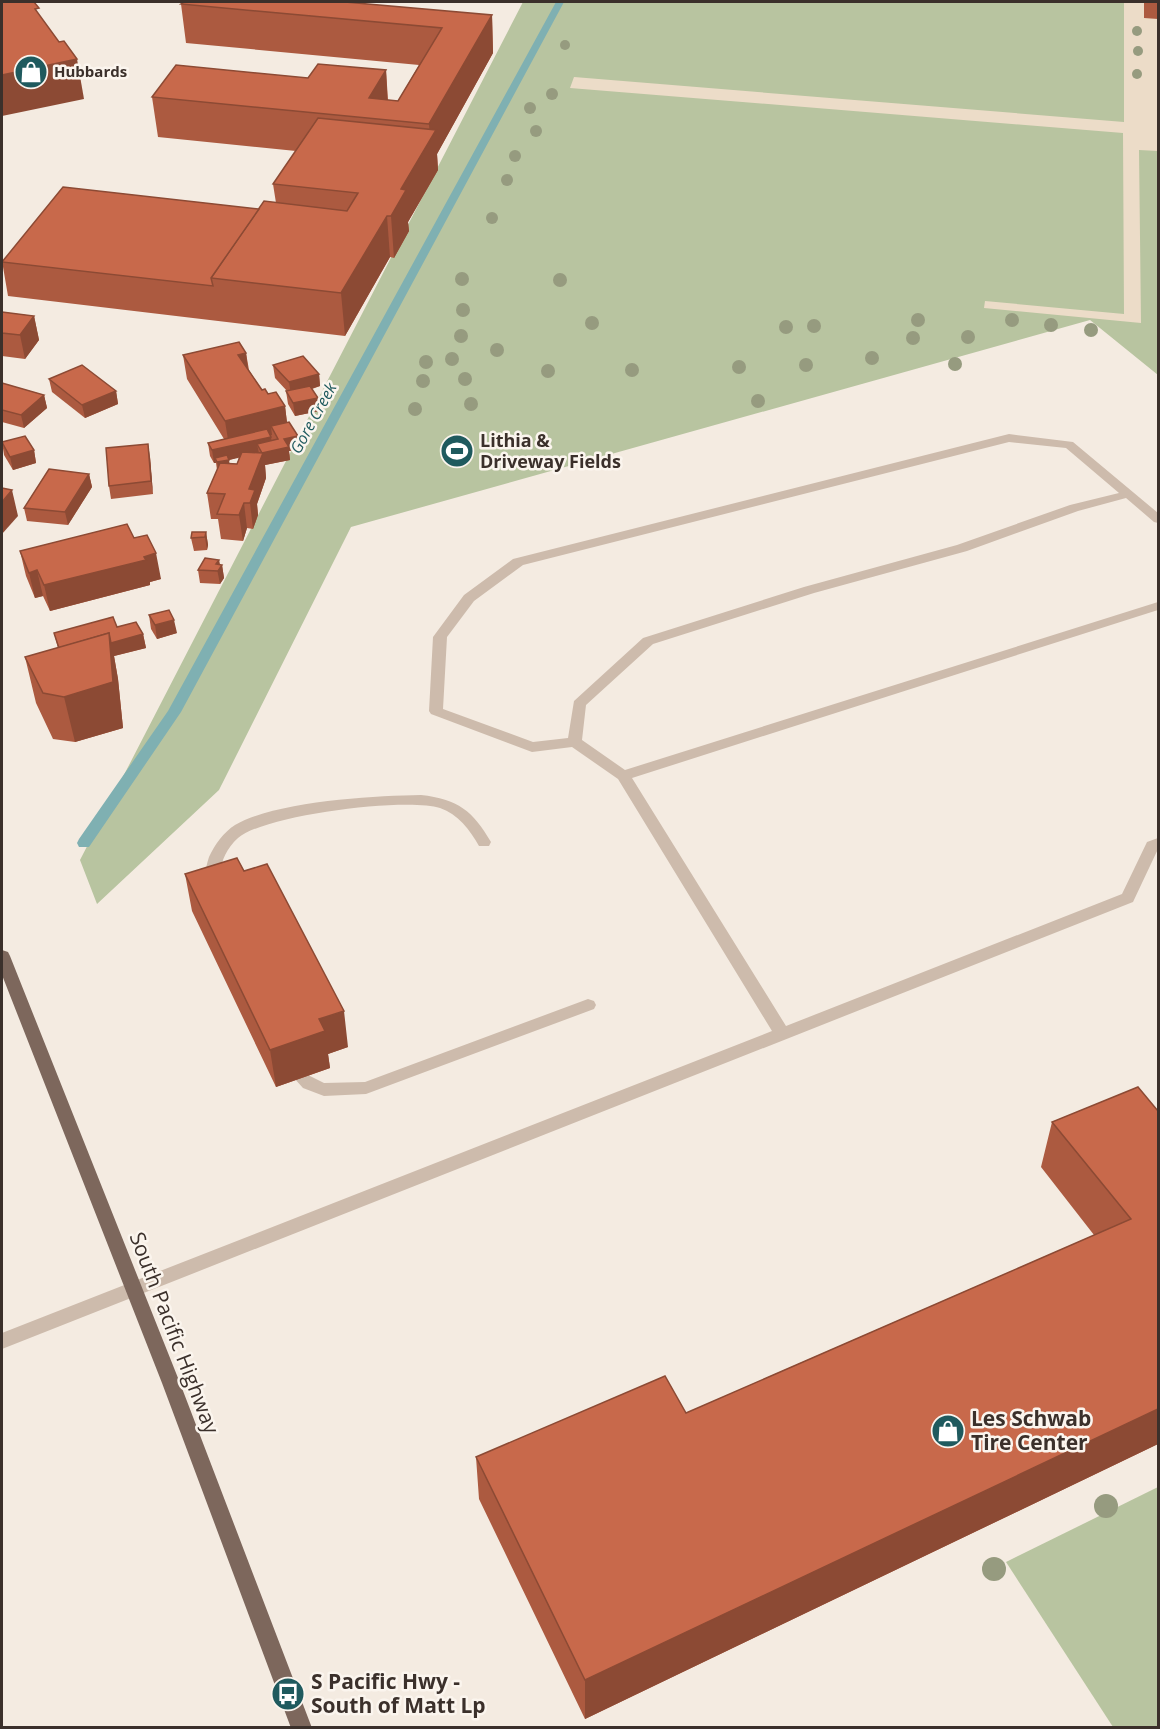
<svg xmlns="http://www.w3.org/2000/svg" width="1160" height="1729" viewBox="0 0 1160 1729" font-family="'Open Sans',sans-serif">
<style>
.green{fill:#b8c4a0}
.plaza{fill:#ecdcc8}
.lines{fill:none;stroke-linecap:round;stroke-linejoin:round}
.stream{fill:#7fb0b2;fill-rule:evenodd}
.minor{fill:#cdbbac;fill-rule:evenodd}
.major{fill:#7d675c;fill-rule:evenodd}
.tree{fill:#969b7f}
.wall{fill:#ac5a40;fill-rule:evenodd}
.shaded-wall{fill:#8c4a34}
.building{fill:#c8694b;stroke:#8c4a34;stroke-width:1.5}
.labels{text-anchor:middle;stroke-width:5;stroke-linejoin:round;paint-order:stroke}
.far-poi-label{font-size:15px;font-weight:bold;fill:#3b302b;stroke:#fbf5ee;text-anchor:start}
.far-water-label{font-size:16px;font-style:italic;fill:#1f5a5e;stroke:#fbf5ee}
.poi-label{font-size:18px;font-weight:bold;fill:#3b302b;stroke:#fbf5ee;text-anchor:start}
.near-street-label{font-size:21px;fill:#3b302b;stroke:#fbf5ee}
.near-poi-label{font-size:21px;font-weight:bold;fill:#3b302b;stroke:#fbf5ee;text-anchor:start}
</style>
<rect width="100%" height="100%" fill="#f4ebe1"/>
<g class="green">
<path d="M 523,2 L 1158,2 L 1158,375 L 1090,320 L 351,527 L 219,790 L 97,904 L 80,860 Z"/>
<path d="M 1158,1487 L 1158,1727 L 1113,1727 L 1006,1562 Z"/>
</g>
<path class="plaza" d="M 1124,2 L 1144,2 L 1158,19 L 1158,151 L 1139,150 L 1141,323 L 984,308 L 985,301 L 1124,314 L 1123,133 L 570,88 L 574,77 L 1124,122 Z"/>
<g class="lines">
<path class="stream" d="M 556,2 L 564,2 L 181,712 L 89,847 L 79,847 L 77,843 L 79,839 L 168,711 Z"/>
<g class="minor">
<path d="M 1009,434 L 1073,442 L 1158,513 L 1158,523 L 1154,522 L 1126,498 L 1078,511 L 967,551 L 814,593 L 653,644 L 586,705 L 582,740 L 625,770 L 1158,602 L 1158,610 L 632,778 L 786,1026 L 1122,894 L 1147,842 L 1158,838 L 1158,849 L 1133,902 L 2,1349 L 2,1333 L 772,1031 L 618,779 L 572,747 L 532,752 L 431,714 L 429,711 L 433,637 L 464,595 L 513,559 ZM 1009,442 L 1066,448 L 1119,493 L 1070,505 L 957,545 L 804,587 L 643,638 L 574,701 L 568,738 L 533,742 L 443,709 L 447,637 L 474,601 L 523,565 Z"/>
<path d="M 421,795 C 458,799 473,811 491,842 L 489,846 L 479,846 C 470,830 458,814 440,808 C 406,797 264,815 238,838 C 227,848 221,860 220,875 C 220,880 221,883 218,888 L 208,888 C 203,879 206,866 209,857 C 215,844 224,832 235,825 C 277,801 372,796 421,795 Z"/>
<path d="M 588,999 L 594,1001 L 596,1005 L 594,1009 L 366,1094 L 324,1096 L 303,1088 L 294,1078 L 296,1073 L 302,1072 L 324,1083 L 365,1082 Z"/>
</g>
<path class="major" d="M 2,950 L 8,952 L 10,956 L 180,1383 L 312,1728 L 291,1728 L 162,1383 L 2,975 Z"/>
</g>
<g class="tree">
<circle cx="1137" cy="31" r="5"/>
<circle cx="565" cy="45" r="5"/>
<circle cx="1138" cy="51" r="5"/>
<circle cx="1137" cy="74" r="5"/>
<circle cx="552" cy="94" r="6"/>
<circle cx="530" cy="108" r="6"/>
<circle cx="536" cy="131" r="6"/>
<circle cx="515" cy="156" r="6"/>
<circle cx="507" cy="180" r="6"/>
<circle cx="492" cy="218" r="6"/>
<circle cx="462" cy="279" r="7"/>
<circle cx="560" cy="280" r="7"/>
<circle cx="463" cy="310" r="7"/>
<circle cx="918" cy="320" r="7"/>
<circle cx="1012" cy="320" r="7"/>
<circle cx="592" cy="323" r="7"/>
<circle cx="1051" cy="325" r="7"/>
<circle cx="814" cy="326" r="7"/>
<circle cx="786" cy="327" r="7"/>
<circle cx="1091" cy="330" r="7"/>
<circle cx="461" cy="336" r="7"/>
<circle cx="968" cy="337" r="7"/>
<circle cx="913" cy="338" r="7"/>
<circle cx="497" cy="350" r="7"/>
<circle cx="872" cy="358" r="7"/>
<circle cx="452" cy="359" r="7"/>
<circle cx="426" cy="362" r="7"/>
<circle cx="955" cy="364" r="7"/>
<circle cx="806" cy="365" r="7"/>
<circle cx="739" cy="367" r="7"/>
<circle cx="632" cy="370" r="7"/>
<circle cx="548" cy="371" r="7"/>
<circle cx="465" cy="379" r="7"/>
<circle cx="423" cy="381" r="7"/>
<circle cx="758" cy="401" r="7"/>
<circle cx="471" cy="404" r="7"/>
<circle cx="415" cy="409" r="7"/>
<circle cx="1106" cy="1506" r="12"/>
<circle cx="994" cy="1569" r="12"/>
</g>
<g class="wall">
<path d="M 1144,2 L 1158,2 L 1158,23 L 1158,19 L 1144,18 Z"/>
<path d="M 181,4 L 492,15 L 493,53 L 437,154 L 438,170 L 408,222 L 409,231 L 394,258 L 390,257 L 345,336 L 8,296 L 2,261 L 259,209 L 276,203 L 273,184 L 296,151 L 158,137 L 152,97 L 308,78 L 386,70 L 388,100 L 398,101 L 419,65 L 186,43 Z"/>
<path d="M 2,312 L 34,316 L 39,340 L 25,359 L 2,356 Z"/>
<path d="M 246,353 L 249,370 L 262,390 L 285,406 L 287,423 L 298,436 L 300,449 L 289,451 L 290,460 L 265,465 L 266,478 L 257,504 L 258,515 L 253,529 L 247,528 L 243,541 L 221,539 L 218,519 L 211,519 L 207,493 L 217,470 L 216,463 L 214,463 L 210,456 L 208,443 L 224,439 L 187,379 L 183,355 ZM 239,457 L 237,464 L 229,464 L 229,460 Z"/>
<path d="M 273,365 L 319,374 L 320,386 L 312,389 L 319,411 L 295,416 L 288,404 L 286,391 L 287,391 L 275,378 Z"/>
<path d="M 49,379 L 116,391 L 118,404 L 85,418 L 52,392 Z"/>
<path d="M 2,383 L 44,395 L 47,408 L 24,428 L 2,422 Z"/>
<path d="M 2,442 L 34,450 L 36,463 L 13,470 L 4,455 Z"/>
<path d="M 150,457 L 153,494 L 111,499 L 109,486 Z"/>
<path d="M 89,474 L 92,487 L 68,525 L 27,521 L 24,508 Z"/>
<path d="M 206,532 L 208,545 L 207,550 L 194,551 L 191,538 Z"/>
<path d="M 134,538 L 161,579 L 150,582 L 150,585 L 50,611 L 43,596 L 35,598 L 26,576 L 20,551 Z"/>
<path d="M 219,560 L 220,565 L 222,565 L 224,578 L 220,584 L 200,583 L 198,570 Z"/>
<path d="M 149,615 L 177,633 L 157,639 L 151,629 Z"/>
<path d="M 117,627 L 143,634 L 146,648 L 114,656 L 118,679 L 123,728 L 75,742 L 53,739 L 36,703 L 25,657 L 58,648 L 54,633 Z"/>
<path d="M 185,874 L 348,1047 L 328,1054 L 330,1068 L 276,1087 L 192,911 Z"/>
<path d="M 1138,1087 L 1158,1444 L 585,1719 L 479,1499 L 476,1457 L 686,1413 L 1094,1235 L 1041,1167 L 1052,1122 Z"/>
</g>
<g class="shaded-wall">
<path d="M 492,15 L 493,53 L 437,154 L 438,170 L 408,222 L 409,231 L 394,258 L 391,216 L 401,189 L 430,139 L 429,124 Z"/>
<path d="M 77,59 L 84,99 L 2,116 L 2,75 Z"/>
<path d="M 386,70 L 388,110 L 369,98 Z"/>
<path d="M 387,216 L 390,257 L 345,336 L 341,293 Z"/>
<path d="M 34,316 L 39,340 L 25,359 L 20,335 Z"/>
<path d="M 246,353 L 249,377 L 238,355 Z"/>
<path d="M 319,374 L 320,386 L 291,395 L 289,382 Z"/>
<path d="M 116,391 L 118,404 L 85,418 L 82,405 Z"/>
<path d="M 44,395 L 47,408 L 24,428 L 21,415 Z"/>
<path d="M 318,398 L 319,411 L 295,416 L 293,403 Z"/>
<path d="M 285,406 L 288,431 L 271,426 L 272,435 L 229,446 L 225,421 Z"/>
<path d="M 298,436 L 300,449 L 289,451 L 290,460 L 265,465 L 266,478 L 257,504 L 258,515 L 253,529 L 250,503 L 249,489 L 262,453 L 284,439 Z"/>
<path d="M 271,437 L 273,450 L 257,444 L 259,453 L 225,461 L 229,460 L 231,473 L 219,475 L 217,462 L 215,458 L 216,463 L 214,463 L 212,450 Z"/>
<path d="M 148,444 L 150,457 L 153,494 L 151,481 Z"/>
<path d="M 34,450 L 36,463 L 13,470 L 10,457 Z"/>
<path d="M 89,474 L 92,487 L 68,525 L 65,512 Z"/>
<path d="M 12,490 L 18,516 L 2,534 L 2,502 Z"/>
<path d="M 244,503 L 247,528 L 243,541 L 239,515 Z"/>
<path d="M 206,532 L 208,545 L 207,550 L 205,537 Z"/>
<path d="M 156,553 L 161,579 L 150,582 L 150,585 L 50,611 L 44,585 Z"/>
<path d="M 219,560 L 220,568 L 222,565 L 224,578 L 220,584 L 216,564 Z"/>
<path d="M 37,570 L 43,596 L 35,598 L 29,573 Z"/>
<path d="M 174,620 L 177,633 L 157,639 L 155,625 Z"/>
<path d="M 109,633 L 143,634 L 146,648 L 114,656 L 118,679 L 123,728 L 75,742 L 64,697 Z"/>
<path d="M 344,1011 L 348,1047 L 328,1054 L 330,1068 L 276,1087 L 270,1050 L 319,1019 Z"/>
<path d="M 1158,1409 L 1158,1444 L 585,1719 L 585,1680 Z"/>
</g>
<g class="building">
<path d="M 2,2 L 34,2 L 39,8 L 35,9 L 59,42 L 64,41 L 77,59 L 2,75 Z"/>
<path d="M 184,2 L 345,2 L 492,15 L 429,124 L 152,97 L 176,65 L 308,78 L 318,64 L 386,70 L 369,98 L 398,101 L 442,28 L 181,4 Z"/>
<path d="M 318,118 L 436,130 L 401,189 L 406,190 L 391,216 L 387,216 L 341,293 L 211,278 L 264,201 L 347,211 L 358,193 L 273,184 Z"/>
<path d="M 63,187 L 259,209 L 211,278 L 213,286 L 2,262 Z"/>
<path d="M 2,312 L 34,316 L 20,335 L 2,333 Z"/>
<path d="M 239,342 L 246,353 L 238,355 L 262,390 L 265,389 L 268,394 L 276,392 L 285,406 L 225,421 L 183,355 Z"/>
<path d="M 303,356 L 319,374 L 289,382 L 273,365 Z"/>
<path d="M 82,365 L 116,391 L 82,405 L 49,379 Z"/>
<path d="M 2,383 L 44,395 L 21,415 L 2,410 Z"/>
<path d="M 310,386 L 318,398 L 293,403 L 286,391 Z"/>
<path d="M 289,422 L 298,436 L 284,439 L 289,447 L 262,453 L 257,444 L 278,439 L 271,426 Z"/>
<path d="M 267,429 L 271,437 L 212,450 L 208,443 Z"/>
<path d="M 25,436 L 34,450 L 10,457 L 2,442 Z"/>
<path d="M 148,444 L 151,481 L 109,486 L 106,448 Z"/>
<path d="M 242,452 L 263,453 L 249,489 L 255,490 L 250,503 L 244,503 L 239,515 L 217,514 L 225,494 L 207,493 L 220,463 L 237,464 Z"/>
<path d="M 227,455 L 229,460 L 217,462 L 215,458 Z"/>
<path d="M 49,469 L 89,474 L 65,512 L 24,508 Z"/>
<path d="M 2,488 L 12,490 L 2,502 Z"/>
<path d="M 127,524 L 134,538 L 147,535 L 156,553 L 144,557 L 146,560 L 44,585 L 37,570 L 29,573 L 20,551 Z"/>
<path d="M 192,532 L 206,532 L 205,537 L 191,538 Z"/>
<path d="M 205,558 L 219,560 L 216,564 L 222,565 L 218,571 L 198,570 Z"/>
<path d="M 169,610 L 174,620 L 155,625 L 149,615 Z"/>
<path d="M 113,617 L 117,627 L 136,622 L 143,634 L 111,643 L 109,633 L 59,648 L 54,633 Z"/>
<path d="M 109,633 L 113,682 L 64,697 L 43,693 L 25,657 Z"/>
<path d="M 237,858 L 244,871 L 267,864 L 344,1011 L 319,1019 L 325,1031 L 270,1050 L 185,874 Z"/>
<path d="M 1138,1087 L 1158,1111 L 1158,1409 L 585,1680 L 476,1457 L 665,1376 L 686,1413 L 1131,1219 L 1052,1122 Z"/>
</g>
<defs>
<g id="shop-disc" transform="scale(1.725)"><circle r="9.5" fill="#1f5a5e" stroke="#fbf5ee"/><path d="M-5-2.5h2.3a2.7 3.5 0 0 1 5.4 0H5L5.5 6h-11ZM-1.5-2.5h3a1.5 2.3 0 0 0-3 0Z" fill="#fff"/></g>
<g id="stadium-disc" transform="scale(1.725)"><circle r="9.5" fill="#1f5a5e" stroke="#fbf5ee"/><path d="M0-5a6.5 5 0 1 0 0 10a6.5 5 0 1 0 0-10ZM-3.5-1.8h7v3.6h-7Z" fill="#fff"/></g>
<g id="bus-disc" transform="scale(1.725)"><circle r="9.5" fill="#1f5a5e" stroke="#fbf5ee"/><path d="M-5-6H5V4H4V6H2V4H-2V6H-4V4H-5ZM-3.5-4V0h7V-4ZM-3.5 1.2v1.5H-2V1.2ZM2 1.2v1.5H3.5V1.2Z" fill="#fff"/></g>
</defs>
<g fill-rule="evenodd">
<use href="#shop-disc" x="31" y="72"/>
<use href="#stadium-disc" x="457" y="451"/>
<use href="#shop-disc" x="948" y="1431"/>
<use href="#bus-disc" x="288" y="1694"/>
</g>
<g class="labels">
<g class="far-poi-label">
<text x="54" y="77">Hubbards</text>
</g>
<g class="far-water-label">
<text transform="translate(313 418) rotate(-61)" y="6">Gore Creek</text>
</g>
<g class="poi-label">
<text x="480" y="447">Lithia &amp;<tspan x="480" dy="21">Driveway Fields</tspan></text>
</g>
<g class="near-street-label">
<text transform="translate(174 1333) rotate(69)" y="7">South Pacific Highway</text>
</g>
<g class="near-poi-label">
<text x="971" y="1426">Les Schwab<tspan x="971" dy="24">Tire Center</tspan></text>
<text x="311" y="1689">S Pacific Hwy -<tspan x="311" dy="24">South of Matt Lp</tspan></text>
</g>
</g>
<rect width="1160" height="1729" fill="none" stroke="#3b302b" stroke-width="6"/>
</svg>
